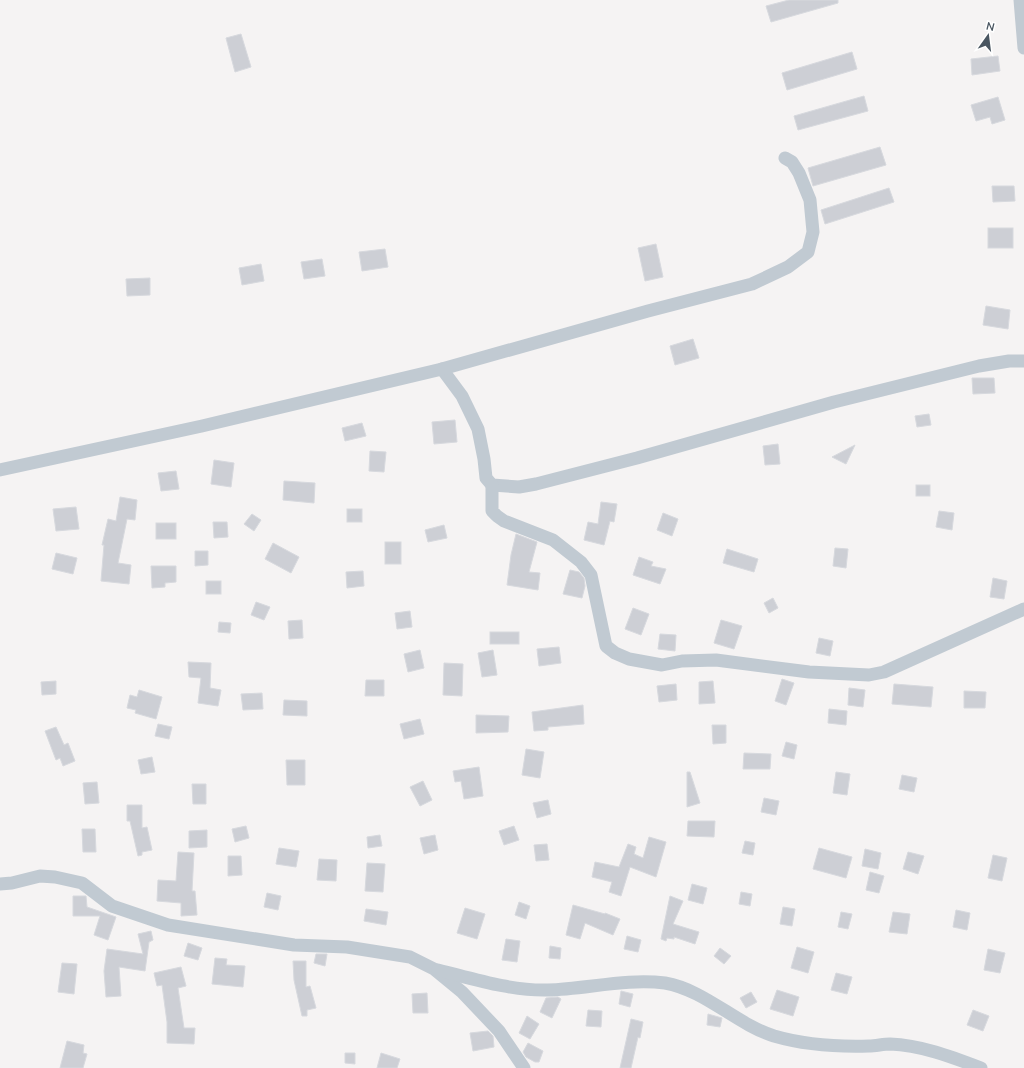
<svg xmlns="http://www.w3.org/2000/svg" width="1024" height="1068" viewBox="0 0 1024 1068" font-family="'Nunito Sans',sans-serif">
<style>
.building{fill:#cdcfd5;stroke:#d7d9de}
.lines{fill:none;stroke-linecap:round;stroke-linejoin:round}
.minor{stroke:#c1cad2;stroke-width:13}
</style>
<rect width="100%" height="100%" fill="#f5f3f3"/>
<g class="building">
<path d="M 789,0 L 838,0 L 838,3 L 771,22 L 766,6 Z"/>
<path d="M 241,34 L 251,67 L 235,72 L 226,38 Z"/>
<path d="M 852,52 L 857,69 L 787,90 L 782,73 Z"/>
<path d="M 998,56 L 1000,71 L 972,75 L 971,59 Z"/>
<path d="M 864,96 L 868,111 L 798,130 L 794,116 Z"/>
<path d="M 998,97 L 1005,120 L 992,124 L 990,117 L 976,121 L 971,105 Z"/>
<path d="M 880,147 L 886,165 L 813,186 L 808,168 Z"/>
<path d="M 992,186 L 1014,186 L 1015,201 L 993,202 Z"/>
<path d="M 889,188 L 894,202 L 825,224 L 821,210 Z"/>
<rect x="988" y="228" width="25" height="20"/>
<path d="M 656,244 L 663,277 L 645,281 L 638,248 Z"/>
<path d="M 385,249 L 388,267 L 362,271 L 359,252 Z"/>
<path d="M 322,259 L 325,276 L 304,279 L 301,262 Z"/>
<path d="M 261,264 L 264,281 L 242,285 L 239,268 Z"/>
<path d="M 150,278 L 150,295 L 127,296 L 126,279 Z"/>
<path d="M 986,306 L 1010,310 L 1008,329 L 983,325 Z"/>
<path d="M 693,339 L 699,358 L 675,365 L 670,346 Z"/>
<path d="M 972,378 L 994,378 L 995,393 L 973,394 Z"/>
<path d="M 929,414 L 931,425 L 917,427 L 915,416 Z"/>
<path d="M 455,420 L 457,442 L 434,444 L 432,422 Z"/>
<path d="M 362,423 L 366,436 L 345,441 L 342,428 Z"/>
<path d="M 778,444 L 780,464 L 765,465 L 763,446 Z"/>
<path d="M 855,445 L 846,464 L 832,457 Z"/>
<path d="M 370,451 L 386,452 L 384,472 L 369,471 Z"/>
<path d="M 214,460 L 234,463 L 231,487 L 211,484 Z"/>
<path d="M 176,471 L 179,489 L 161,491 L 158,473 Z"/>
<path d="M 284,481 L 315,483 L 314,503 L 283,500 Z"/>
<rect x="916" y="485" width="14" height="11"/>
<path d="M 120,497 L 137,500 L 135,520 L 127,519 L 118,563 L 131,565 L 129,584 L 101,581 L 104,545 L 102,545 L 108,519 L 116,521 Z"/>
<path d="M 601,502 L 617,504 L 614,522 L 610,521 L 604,545 L 584,540 L 588,522 L 598,524 Z"/>
<path d="M 76,507 L 79,529 L 56,531 L 53,509 Z"/>
<rect x="347" y="509" width="15" height="13"/>
<path d="M 939,511 L 954,513 L 952,530 L 936,527 Z"/>
<path d="M 663,513 L 678,519 L 672,536 L 657,530 Z"/>
<path d="M 252,514 L 261,520 L 254,531 L 244,524 Z"/>
<path d="M 213,522 L 227,522 L 228,537 L 214,538 Z"/>
<rect x="156" y="523" width="20" height="16"/>
<path d="M 444,525 L 447,538 L 428,542 L 425,530 Z"/>
<path d="M 516,534 L 537,542 L 529,572 L 540,573 L 538,590 L 507,585 L 511,555 Z"/>
<rect x="385" y="542" width="16" height="22"/>
<path d="M 273,543 L 299,557 L 291,573 L 265,559 Z"/>
<path d="M 835,548 L 848,549 L 846,568 L 833,566 Z"/>
<path d="M 727,549 L 758,559 L 754,572 L 723,563 Z"/>
<path d="M 195,551 L 208,551 L 208,565 L 195,566 Z"/>
<path d="M 56,553 L 77,558 L 73,574 L 52,569 Z"/>
<path d="M 639,557 L 653,562 L 651,566 L 666,569 L 660,584 L 633,575 Z"/>
<path d="M 151,566 L 176,566 L 176,582 L 165,583 L 165,587 L 152,588 Z"/>
<path d="M 570,570 L 579,572 L 584,578 L 585,586 L 582,598 L 563,594 Z"/>
<path d="M 363,571 L 364,586 L 347,588 L 346,572 Z"/>
<path d="M 993,578 L 1007,581 L 1004,599 L 990,597 Z"/>
<rect x="206" y="581" width="15" height="13"/>
<path d="M 773,598 L 778,608 L 769,613 L 764,603 Z"/>
<path d="M 256,602 L 270,607 L 264,620 L 251,615 Z"/>
<path d="M 633,608 L 649,614 L 641,635 L 625,629 Z"/>
<path d="M 410,611 L 412,627 L 397,629 L 395,613 Z"/>
<path d="M 302,620 L 303,638 L 289,639 L 288,621 Z"/>
<path d="M 721,620 L 742,626 L 734,649 L 714,643 Z"/>
<path d="M 219,622 L 231,623 L 230,633 L 218,632 Z"/>
<rect x="490" y="632" width="29" height="12"/>
<path d="M 660,634 L 676,635 L 675,651 L 658,649 Z"/>
<path d="M 819,638 L 833,641 L 830,656 L 816,653 Z"/>
<path d="M 559,647 L 561,663 L 539,666 L 537,649 Z"/>
<path d="M 420,650 L 424,668 L 408,672 L 404,654 Z"/>
<path d="M 493,650 L 497,675 L 482,677 L 478,653 Z"/>
<path d="M 188,662 L 211,663 L 210,688 L 221,690 L 218,706 L 198,703 L 201,678 L 189,677 Z"/>
<path d="M 444,663 L 463,664 L 462,696 L 443,695 Z"/>
<path d="M 782,679 L 794,683 L 786,705 L 775,701 Z"/>
<path d="M 366,680 L 384,680 L 384,696 L 365,696 Z"/>
<path d="M 56,681 L 56,694 L 42,695 L 41,682 Z"/>
<path d="M 713,681 L 715,703 L 699,704 L 699,682 Z"/>
<path d="M 676,684 L 677,700 L 659,702 L 657,686 Z"/>
<path d="M 894,684 L 933,687 L 931,707 L 892,704 Z"/>
<path d="M 849,688 L 865,690 L 863,707 L 848,705 Z"/>
<path d="M 139,690 L 162,697 L 156,719 L 135,713 L 136,710 L 127,708 L 130,695 L 137,697 Z"/>
<path d="M 964,691 L 986,692 L 985,708 L 964,708 Z"/>
<path d="M 262,693 L 263,709 L 243,710 L 241,694 Z"/>
<path d="M 284,700 L 307,701 L 307,716 L 283,715 Z"/>
<path d="M 583,705 L 584,724 L 548,727 L 548,730 L 534,731 L 532,712 Z"/>
<path d="M 829,709 L 847,711 L 846,725 L 828,723 Z"/>
<path d="M 476,715 L 509,716 L 508,732 L 476,733 Z"/>
<path d="M 420,719 L 424,734 L 404,739 L 400,724 Z"/>
<path d="M 158,724 L 172,727 L 169,739 L 155,736 Z"/>
<path d="M 712,725 L 726,725 L 726,743 L 713,744 Z"/>
<path d="M 56,727 L 64,745 L 68,743 L 75,761 L 63,766 L 60,758 L 56,760 L 45,731 Z"/>
<path d="M 786,742 L 797,745 L 794,759 L 782,756 Z"/>
<path d="M 526,749 L 544,752 L 540,778 L 522,775 Z"/>
<path d="M 744,753 L 771,754 L 770,769 L 743,769 Z"/>
<path d="M 152,757 L 155,772 L 141,774 L 138,760 Z"/>
<path d="M 286,760 L 305,760 L 305,785 L 287,785 Z"/>
<path d="M 479,767 L 483,796 L 464,799 L 461,781 L 455,782 L 453,771 Z"/>
<path d="M 687,772 L 690,772 L 700,803 L 687,807 Z"/>
<path d="M 836,772 L 850,774 L 847,795 L 833,793 Z"/>
<path d="M 902,775 L 917,778 L 914,792 L 899,789 Z"/>
<path d="M 423,781 L 432,800 L 420,806 L 410,787 Z"/>
<path d="M 97,782 L 99,803 L 85,804 L 83,783 Z"/>
<path d="M 192,784 L 206,784 L 206,804 L 193,804 Z"/>
<path d="M 764,798 L 779,801 L 776,815 L 761,812 Z"/>
<path d="M 548,800 L 551,814 L 537,818 L 533,803 Z"/>
<path d="M 127,805 L 142,805 L 142,828 L 147,827 L 152,850 L 142,852 L 142,855 L 138,856 L 130,821 L 127,821 Z"/>
<path d="M 688,821 L 715,821 L 714,837 L 687,836 Z"/>
<path d="M 246,826 L 249,838 L 235,842 L 232,829 Z"/>
<path d="M 514,826 L 519,840 L 504,845 L 499,831 Z"/>
<path d="M 82,829 L 95,829 L 96,852 L 83,852 Z"/>
<path d="M 207,830 L 207,847 L 189,848 L 189,831 Z"/>
<path d="M 380,835 L 382,846 L 368,848 L 367,837 Z"/>
<path d="M 435,835 L 438,850 L 424,854 L 420,838 Z"/>
<path d="M 649,837 L 666,842 L 656,877 L 630,867 L 621,896 L 609,892 L 612,882 L 592,877 L 595,862 L 619,867 L 628,844 L 636,847 L 634,854 L 643,858 Z"/>
<path d="M 745,841 L 755,843 L 753,855 L 742,853 Z"/>
<path d="M 547,844 L 549,860 L 536,861 L 534,845 Z"/>
<path d="M 279,848 L 299,851 L 296,867 L 276,864 Z"/>
<path d="M 819,848 L 852,857 L 846,878 L 813,869 Z"/>
<path d="M 865,849 L 881,853 L 878,869 L 862,866 Z"/>
<path d="M 178,852 L 194,853 L 192,891 L 195,891 L 197,915 L 181,916 L 181,903 L 157,901 L 158,880 L 176,881 Z"/>
<path d="M 908,852 L 924,856 L 918,874 L 903,869 Z"/>
<path d="M 993,855 L 1007,858 L 1002,881 L 988,878 Z"/>
<path d="M 228,856 L 241,856 L 242,875 L 228,876 Z"/>
<path d="M 319,859 L 337,860 L 336,881 L 317,880 Z"/>
<path d="M 367,863 L 385,864 L 383,892 L 365,891 Z"/>
<path d="M 870,872 L 884,876 L 879,893 L 866,890 Z"/>
<path d="M 692,884 L 707,888 L 703,904 L 688,900 Z"/>
<path d="M 741,892 L 752,894 L 750,906 L 739,904 Z"/>
<path d="M 267,893 L 281,896 L 278,910 L 264,907 Z"/>
<path d="M 73,896 L 86,896 L 87,907 L 116,917 L 108,940 L 94,935 L 100,916 L 73,916 Z"/>
<path d="M 670,896 L 683,901 L 673,924 L 699,932 L 695,944 L 674,937 L 674,939 L 667,938 L 666,941 L 661,939 Z"/>
<path d="M 519,902 L 530,906 L 526,919 L 515,915 Z"/>
<path d="M 573,905 L 605,914 L 605,913 L 620,919 L 613,935 L 585,923 L 580,939 L 566,935 Z"/>
<path d="M 783,907 L 795,909 L 792,926 L 780,924 Z"/>
<path d="M 465,908 L 485,914 L 477,939 L 457,933 Z"/>
<path d="M 366,909 L 388,912 L 386,925 L 364,921 Z"/>
<path d="M 956,910 L 970,913 L 967,930 L 953,927 Z"/>
<path d="M 841,912 L 852,914 L 848,929 L 838,927 Z"/>
<path d="M 893,912 L 910,914 L 907,934 L 889,932 Z"/>
<path d="M 151,931 L 153,940 L 149,942 L 145,971 L 119,967 L 121,996 L 106,997 L 104,971 L 107,949 L 143,954 L 138,934 Z"/>
<path d="M 627,936 L 641,940 L 638,952 L 624,949 Z"/>
<path d="M 506,939 L 520,941 L 517,962 L 502,960 Z"/>
<path d="M 188,943 L 202,948 L 198,960 L 184,956 Z"/>
<path d="M 550,946 L 561,948 L 560,959 L 549,958 Z"/>
<path d="M 797,947 L 814,952 L 808,973 L 791,968 Z"/>
<path d="M 720,948 L 731,956 L 724,964 L 714,956 Z"/>
<path d="M 988,949 L 1005,953 L 1000,973 L 984,970 Z"/>
<path d="M 316,954 L 327,954 L 325,966 L 314,963 Z"/>
<path d="M 215,958 L 227,959 L 226,965 L 245,966 L 243,987 L 212,984 Z"/>
<path d="M 293,961 L 306,961 L 306,987 L 310,986 L 316,1008 L 307,1010 L 307,1016 L 302,1016 L 294,980 Z"/>
<path d="M 62,963 L 77,964 L 74,994 L 58,992 Z"/>
<path d="M 181,967 L 186,986 L 178,988 L 184,1028 L 195,1028 L 194,1044 L 167,1043 L 167,1022 L 162,985 L 157,986 L 154,973 Z"/>
<path d="M 836,973 L 852,977 L 847,994 L 831,990 Z"/>
<path d="M 777,990 L 799,997 L 793,1016 L 770,1009 Z"/>
<path d="M 621,991 L 633,994 L 630,1007 L 619,1004 Z"/>
<path d="M 751,992 L 757,1002 L 746,1008 L 740,998 Z"/>
<path d="M 427,993 L 428,1013 L 413,1013 L 412,994 Z"/>
<path d="M 558,997 L 561,999 L 552,1018 L 540,1012 L 546,998 Z"/>
<path d="M 588,1010 L 602,1011 L 601,1027 L 586,1026 Z"/>
<path d="M 973,1010 L 989,1016 L 983,1031 L 967,1025 Z"/>
<path d="M 708,1014 L 722,1018 L 720,1027 L 707,1025 Z"/>
<path d="M 527,1016 L 539,1024 L 530,1039 L 519,1033 Z"/>
<path d="M 631,1019 L 643,1022 L 640,1038 L 638,1037 L 631,1068 L 620,1068 Z"/>
<path d="M 488,1031 L 493,1036 L 494,1047 L 473,1051 L 470,1033 Z"/>
<path d="M 67,1041 L 84,1045 L 83,1053 L 87,1054 L 83,1068 L 60,1068 Z"/>
<path d="M 528,1043 L 543,1051 L 539,1062 L 535,1062 L 526,1057 L 523,1052 Z"/>
<path d="M 345,1053 L 355,1053 L 355,1064 L 345,1063 Z"/>
<path d="M 381,1053 L 400,1059 L 397,1068 L 377,1068 Z"/>
</g>
<g class="lines">
<g class="minor">
<path d="M 1020,0 L 1024,48"/>
<path d="M 442,369 L 462,396 L 478,429 L 484,459 L 486,478 L 492,485 L 519,487 L 536,484 L 637,458 L 834,402 L 979,366 L 1009,361 L 1024,361"/>
<path d="M 0,470 L 202,426 L 442,369 L 648,311 L 752,284 L 788,267 L 808,252 L 813,232 L 810,200 L 799,173 L 792,162 L 785,158"/>
<path d="M 492,485 L 492,511 L 497,516 L 504,521 L 553,540 L 581,562 L 591,575 L 606,646 L 615,653 L 629,659 L 662,665 L 682,661 L 716,660 L 809,672 L 869,675 L 884,672 L 1024,609"/>
<path d="M 0,884 L 12,883 L 40,876 L 55,877 L 82,883 L 112,906 L 168,925 L 294,945 L 347,947 L 410,957 L 434,969 L 462,992 L 499,1031 L 524,1068"/>
<path d="M 438,970 C 474,979 511,991 548,990 C 586,989 627,978 665,983 C 705,990 736,1024 774,1036 C 805,1045 837,1047 869,1046 C 876,1046 883,1044 890,1044 C 921,1045 952,1057 981,1068"/>
</g>
</g>
<g transform="translate(988 36) rotate(14)" stroke="#ffffff" stroke-width="3" paint-order="stroke">
<path d="M0-3L7 15L0 10L-7 15Z" fill="#4a5661"/>
<text y="-6" font-size="11" font-weight="bold" text-anchor="middle" fill="#4a5661">N</text>
</g>
</svg>
